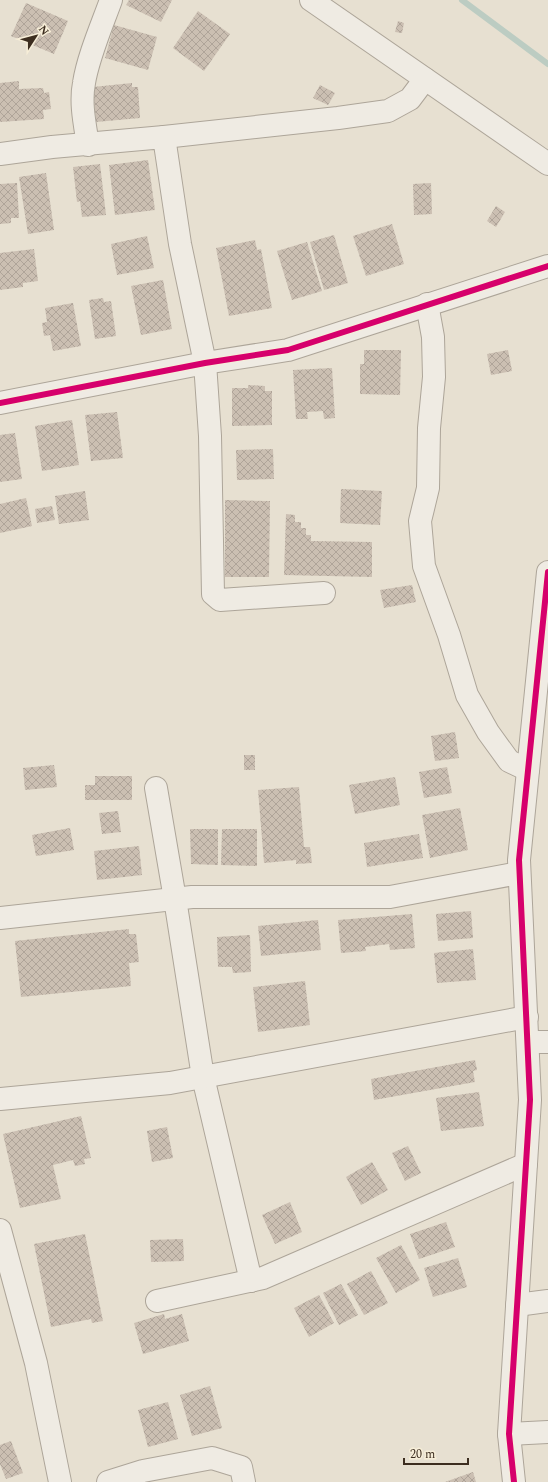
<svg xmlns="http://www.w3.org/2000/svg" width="548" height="1482" viewBox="0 0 548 1482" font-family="Spectral,serif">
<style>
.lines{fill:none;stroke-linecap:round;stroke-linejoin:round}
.stream{stroke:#bcccc2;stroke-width:6}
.building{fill:url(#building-cross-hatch)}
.minor-casing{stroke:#ada599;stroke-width:24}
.minor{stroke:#efebe3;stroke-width:22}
.cycleway-casing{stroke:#f7eed8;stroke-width:8}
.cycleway{stroke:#d6006c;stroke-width:6}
</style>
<defs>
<pattern id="building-cross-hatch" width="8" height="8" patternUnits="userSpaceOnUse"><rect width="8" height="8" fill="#cbbfb2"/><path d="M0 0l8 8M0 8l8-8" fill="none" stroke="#afa499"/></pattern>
</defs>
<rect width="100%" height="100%" fill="#e7e0d1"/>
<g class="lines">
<path class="stream" d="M 462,0 L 548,64"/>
</g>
<g class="building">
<path d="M 129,0 L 172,0 L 161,22 L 126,5 Z"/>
<path d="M 26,3 L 68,21 L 54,54 L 11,36 Z"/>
<path d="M 198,11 L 230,34 L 204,71 L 173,48 Z"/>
<path d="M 398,21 L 404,23 L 402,33 L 395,32 Z"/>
<path d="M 114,25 L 157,37 L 148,70 L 105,58 Z"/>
<path d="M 19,81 L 19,89 L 43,88 L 44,93 L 49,92 L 51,109 L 43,110 L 44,119 L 0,122 L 0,83 Z"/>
<path d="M 132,83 L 132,87 L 138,87 L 140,118 L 96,122 L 93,87 Z"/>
<path d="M 320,85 L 335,93 L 328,105 L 313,98 Z"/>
<path d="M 148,160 L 155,210 L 115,215 L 109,165 Z"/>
<path d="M 100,164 L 106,215 L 82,217 L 80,201 L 77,202 L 73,167 Z"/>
<path d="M 46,173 L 54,230 L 28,234 L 19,177 Z"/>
<path d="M 17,183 L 19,218 L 11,218 L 11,223 L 0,224 L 0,184 Z"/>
<path d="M 431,183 L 432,214 L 414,215 L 413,184 Z"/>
<path d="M 496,206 L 505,212 L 496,227 L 487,221 Z"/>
<path d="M 392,224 L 404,264 L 366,276 L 353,236 Z"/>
<path d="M 334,235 L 348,283 L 324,290 L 310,242 Z"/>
<path d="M 147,236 L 154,268 L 117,275 L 111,244 Z"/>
<path d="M 255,240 L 257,250 L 261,249 L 272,308 L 229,316 L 216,248 Z"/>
<path d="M 307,242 L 322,291 L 292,300 L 277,251 Z"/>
<path d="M 34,249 L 38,281 L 23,283 L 23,287 L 0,290 L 0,253 Z"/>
<path d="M 163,280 L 172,329 L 141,335 L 131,286 Z"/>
<path d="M 103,298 L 104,302 L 111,301 L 116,336 L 95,339 L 89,300 Z"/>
<path d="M 73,303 L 81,346 L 53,351 L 50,335 L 44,336 L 42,323 L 47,322 L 45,308 Z"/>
<path d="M 364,350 L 401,350 L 400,395 L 360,394 L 360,364 L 364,364 Z"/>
<path d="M 508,350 L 512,371 L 491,375 L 487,354 Z"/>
<path d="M 332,368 L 335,418 L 324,419 L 323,411 L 307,412 L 308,419 L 296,419 L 293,370 Z"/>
<path d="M 248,385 L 265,386 L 265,391 L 272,391 L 272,425 L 232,426 L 232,388 L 248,388 Z"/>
<path d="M 117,412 L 123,458 L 91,461 L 85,415 Z"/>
<path d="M 72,420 L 79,465 L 42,471 L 35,426 Z"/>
<path d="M 15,433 L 22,479 L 0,482 L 0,435 Z"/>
<path d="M 273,449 L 274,479 L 237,480 L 236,450 Z"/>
<path d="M 341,489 L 382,491 L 380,525 L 340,523 Z"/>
<path d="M 85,491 L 89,520 L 59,524 L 55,496 Z"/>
<path d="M 26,498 L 32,526 L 0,533 L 0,504 Z"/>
<path d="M 225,500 L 270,501 L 269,577 L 225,577 Z"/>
<path d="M 52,506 L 55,520 L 37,523 L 35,509 Z"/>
<path d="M 286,514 L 295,515 L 295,522 L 301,522 L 301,528 L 306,528 L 306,535 L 311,535 L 311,541 L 372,542 L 372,577 L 284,575 Z"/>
<path d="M 412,585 L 416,602 L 384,608 L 380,590 Z"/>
<path d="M 455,732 L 459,758 L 435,761 L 431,736 Z"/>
<rect x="244" y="755" width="11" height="15"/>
<path d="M 54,765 L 57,787 L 25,790 L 23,768 Z"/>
<path d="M 447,767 L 452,793 L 424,798 L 419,772 Z"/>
<path d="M 95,776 L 132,776 L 132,800 L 85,800 L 85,785 L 95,785 Z"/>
<path d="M 395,777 L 400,805 L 355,814 L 349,785 Z"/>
<path d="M 299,787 L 304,847 L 310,847 L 312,863 L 296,864 L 296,860 L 264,863 L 258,790 Z"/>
<path d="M 460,808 L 468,850 L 430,858 L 422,815 Z"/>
<path d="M 118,811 L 121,832 L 102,834 L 99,813 Z"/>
<path d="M 70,828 L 74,850 L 36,856 L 32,835 Z"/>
<path d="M 190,829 L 218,829 L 218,865 L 191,864 Z"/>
<path d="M 222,829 L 257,829 L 257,866 L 221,865 Z"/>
<path d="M 419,834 L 423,858 L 367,867 L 364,843 Z"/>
<path d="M 139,846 L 142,875 L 97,880 L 94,851 Z"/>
<path d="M 471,911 L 473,938 L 438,941 L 436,914 Z"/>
<path d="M 412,914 L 415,948 L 390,950 L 389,944 L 365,947 L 366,951 L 341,953 L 338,920 Z"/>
<path d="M 318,920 L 321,950 L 261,956 L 258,926 Z"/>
<path d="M 129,929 L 129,934 L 136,934 L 139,962 L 129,963 L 131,986 L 21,997 L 15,941 Z"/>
<path d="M 250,935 L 251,972 L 233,973 L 232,967 L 218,967 L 217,937 Z"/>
<path d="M 473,949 L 476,980 L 437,983 L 434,953 Z"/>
<path d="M 305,981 L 310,1025 L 258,1032 L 253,987 Z"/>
<path d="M 475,1060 L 477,1070 L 473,1071 L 475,1082 L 374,1100 L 371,1079 Z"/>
<path d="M 479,1092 L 484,1126 L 441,1131 L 436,1098 Z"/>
<path d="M 81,1116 L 91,1158 L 84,1159 L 85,1164 L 75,1166 L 73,1160 L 53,1165 L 61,1199 L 20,1208 L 3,1134 Z"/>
<path d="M 167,1127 L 173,1158 L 152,1162 L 147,1131 Z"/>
<path d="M 408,1146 L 421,1173 L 405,1181 L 392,1153 Z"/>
<path d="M 372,1162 L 388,1190 L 361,1205 L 346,1177 Z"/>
<path d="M 290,1202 L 302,1232 L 275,1244 L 262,1215 Z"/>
<path d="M 446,1222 L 455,1247 L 419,1259 L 410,1234 Z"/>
<path d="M 85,1234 L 103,1321 L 92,1323 L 91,1319 L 51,1327 L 34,1244 Z"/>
<path d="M 183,1239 L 184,1261 L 151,1262 L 150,1240 Z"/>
<path d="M 401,1245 L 420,1280 L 396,1293 L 376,1258 Z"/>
<path d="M 458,1258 L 467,1287 L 433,1297 L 424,1268 Z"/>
<path d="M 371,1271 L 388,1303 L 364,1315 L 347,1284 Z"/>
<path d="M 341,1284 L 358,1315 L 339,1325 L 323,1293 Z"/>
<path d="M 319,1295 L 334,1323 L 309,1337 L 294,1308 Z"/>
<path d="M 164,1314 L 165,1319 L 182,1314 L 189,1341 L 143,1354 L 134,1323 Z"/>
<path d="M 210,1386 L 222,1428 L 192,1436 L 180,1395 Z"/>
<path d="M 168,1402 L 178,1439 L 148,1447 L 138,1410 Z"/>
<path d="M 11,1441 L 23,1473 L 6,1479 L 0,1464 L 0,1445 Z"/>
<path d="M 473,1472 L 476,1482 L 445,1482 Z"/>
</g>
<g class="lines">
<g class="minor-casing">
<g id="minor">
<path d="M 311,0 L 548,164"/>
<path d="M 164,137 L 338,118 L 388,111 L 410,99 L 425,79"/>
<path d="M 88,145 C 85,125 80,103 84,83 C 88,57 102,25 111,0"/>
<path d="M 0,154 L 52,147 L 164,137 L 180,244 L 205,363 L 210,436 L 213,594 L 220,600 L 324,593"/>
<path d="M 427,304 L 433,337 L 434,377 L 429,428 L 428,488 L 420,521 L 424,566 L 449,635 L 467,695 L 488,732 L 509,761 L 528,770"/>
<path d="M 0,403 L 205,363 L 288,350 L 548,266"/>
<path d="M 156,788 L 175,899 L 203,1077 L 251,1281"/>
<path d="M 0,918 L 192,897 L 390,897 L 519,873"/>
<path d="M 528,1042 L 548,1042"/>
<path d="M 0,1099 L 170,1083 L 527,1017"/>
<path d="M 0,1230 L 36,1363 L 60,1482"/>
<path d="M 157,1301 L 263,1278 L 526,1164"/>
<path d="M 517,1305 L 548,1301"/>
<path d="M 509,1434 L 548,1432"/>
<path d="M 108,1482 L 143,1471 L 212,1458 L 241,1467 L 244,1482"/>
<path d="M 514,1482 L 509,1434 L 530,1100 L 519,860 L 548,572"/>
</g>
</g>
<use href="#minor" class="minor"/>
<g class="cycleway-casing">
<g id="cycleway">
<path d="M 0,403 L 205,363 L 288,350 L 548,266"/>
<path d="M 514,1482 L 509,1434 L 530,1100 L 519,860 L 548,572"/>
</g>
</g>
<use href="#cycleway" class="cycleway"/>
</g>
<g transform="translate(36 36) rotate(54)" stroke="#f7eed8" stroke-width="3" paint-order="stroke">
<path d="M0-3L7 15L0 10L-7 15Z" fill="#3d2e20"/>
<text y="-6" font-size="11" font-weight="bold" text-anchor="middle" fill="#3d2e20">N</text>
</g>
<path d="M404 1458v6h64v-6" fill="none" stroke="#3d2e20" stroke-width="2"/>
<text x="410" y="1458" font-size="12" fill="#3d2e20" stroke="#f7eed8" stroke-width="3" paint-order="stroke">20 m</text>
</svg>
